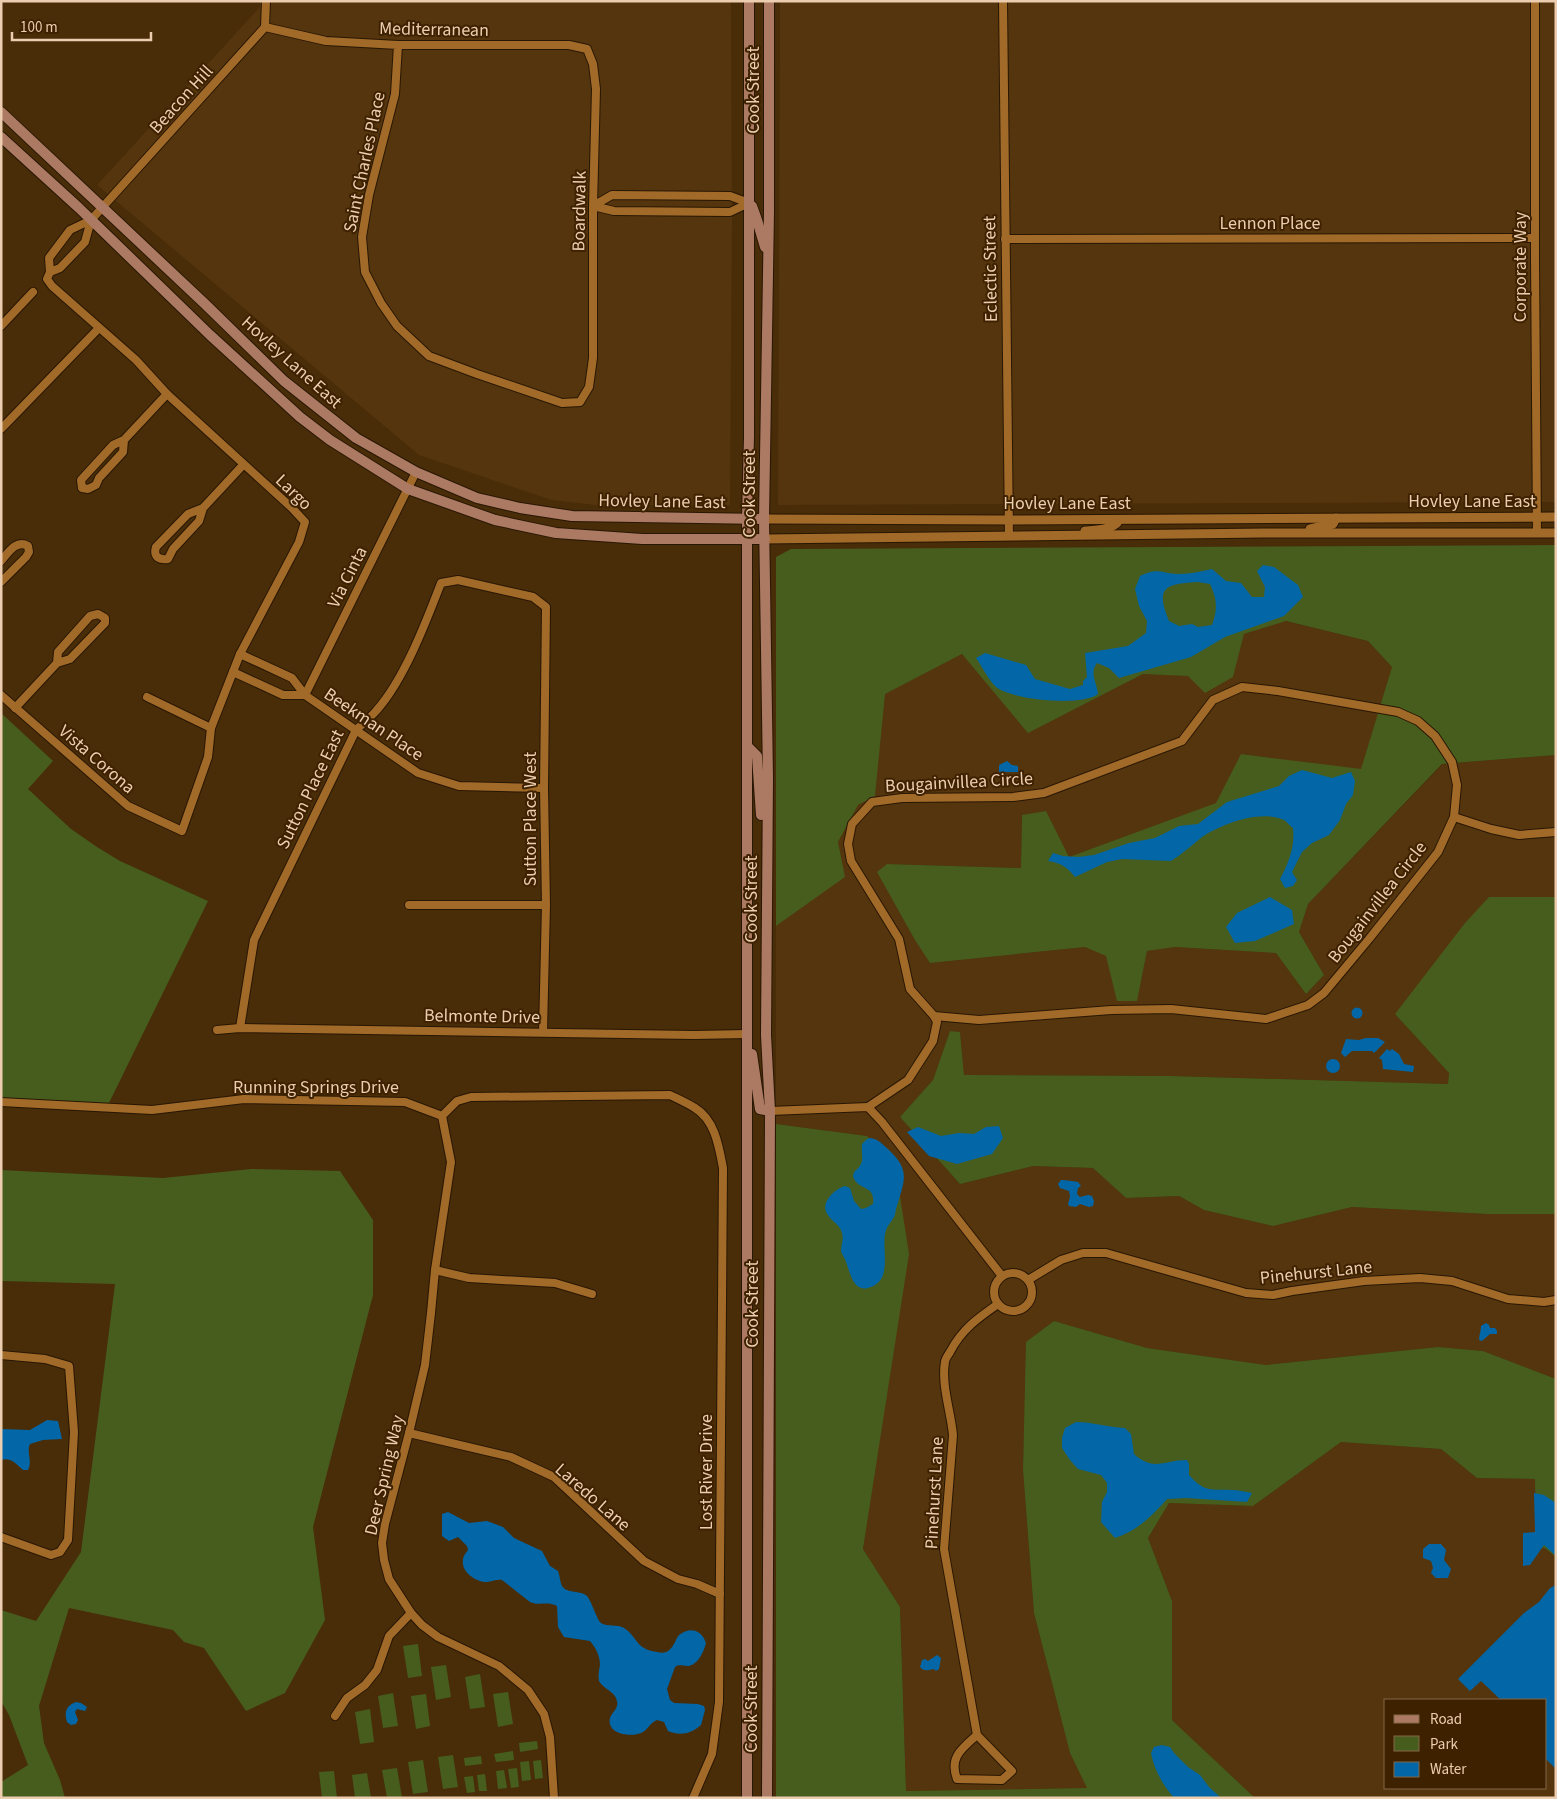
<svg xmlns="http://www.w3.org/2000/svg" width="1557" height="1799" viewBox="0 0 1557 1799" font-family="'Source Sans 3',sans-serif">
<style>
.built{fill:#55350d;fill-rule:evenodd}
.green{fill:#465d1e}
.water{fill:#0367a7;fill-rule:evenodd}
.lines{fill:none;stroke-linecap:round;stroke-linejoin:round}
.minor-casing{stroke:#281704;stroke-width:10}
.tertiary-casing{stroke:#281704;stroke-width:11}
.secondary-casing{stroke:#281704;stroke-width:12}
.minor{stroke:#a16a28;stroke-width:8}
.tertiary{stroke:#a16a28;stroke-width:9}
.secondary{stroke:#ac7a62;stroke-width:10}
.labels{text-anchor:middle;stroke-width:4;stroke-linejoin:round;paint-order:stroke}
.street-label{font-size:18px;fill:#eccdaf;stroke:#3e2200}
</style>
<rect width="100%" height="100%" fill="#492c08"/>
<g class="built">
<path d="M 260,1 L 731,1 L 732,223 L 730,505 L 596,505 L 551,500 L 419,455 L 97,185 L 260,7 Z"/>
<path d="M 780,1 L 1556,1 L 1556,502 L 778,505 Z"/>
<path d="M 1285,621 L 1368,641 L 1392,667 L 1361,770 L 1242,754 L 1217,803 L 1069,857 L 1046,811 L 1022,815 L 1021,868 L 887,864 L 930,963 L 1085,947 L 1106,955 L 1137,1000 L 1147,951 L 1175,947 L 1276,953 L 1306,994 L 1324,975 L 1299,932 L 1308,904 L 1443,764 L 1556,755 L 1556,897 L 1489,897 L 1395,1014 L 1449,1073 L 1448,1084 L 1171,1076 L 964,1075 L 960,1032 L 950,1031 L 933,1080 L 900,1117 L 960,1184 L 1033,1166 L 1093,1168 L 1126,1198 L 1179,1196 L 1204,1210 L 1273,1226 L 1352,1207 L 1487,1214 L 1556,1214 L 1556,1379 L 1483,1351 L 1438,1347 L 1266,1365 L 1147,1348 L 1054,1321 L 1027,1342 L 1023,1470 L 1034,1613 L 1070,1753 L 1088,1788 L 906,1791 L 900,1607 L 863,1549 L 908,1254 L 867,1136 L 776,1124 L 776,926 L 844,877 L 838,842 L 858,804 L 875,795 L 884,694 L 962,654 L 1029,732 L 1143,674 L 1233,677 L 1244,634 Z"/>
<path d="M 1341,1442 L 1441,1449 L 1477,1478 L 1535,1479 L 1536,1545 L 1546,1549 L 1556,1557 L 1556,1798 L 1255,1798 L 1172,1720 L 1172,1601 L 1148,1538 L 1169,1503 L 1253,1506 ZM 1386,1700 L 1546,1700 L 1546,1788 L 1386,1788 Z"/>
</g>
<g class="green">
<path d="M 1556,545 L 1556,755 L 1442,764 L 1308,904 L 1299,932 L 1324,975 L 1306,994 L 1276,953 L 1175,947 L 1147,951 L 1137,1001 L 1117,1001 L 1106,956 L 1085,947 L 930,963 L 915,940 L 877,872 L 887,864 L 1021,868 L 1022,815 L 1046,811 L 1069,857 L 1216,803 L 1241,754 L 1361,769 L 1392,667 L 1368,641 L 1286,621 L 1244,634 L 1233,677 L 1205,693 L 1188,676 L 1143,674 L 1028,733 L 962,654 L 885,694 L 875,796 L 858,805 L 838,842 L 845,877 L 776,926 L 776,557 L 791,549 Z"/>
<path d="M 1,713 L 53,761 L 28,789 L 71,829 L 97,847 L 120,861 L 208,901 L 108,1105 L 1,1098 Z"/>
<path d="M 1489,897 L 1556,897 L 1556,1214 L 1487,1214 L 1352,1207 L 1273,1226 L 1204,1210 L 1179,1196 L 1126,1198 L 1093,1168 L 1033,1166 L 960,1184 L 900,1117 L 933,1080 L 950,1031 L 960,1032 L 964,1075 L 1171,1076 L 1448,1084 L 1449,1073 L 1395,1014 L 1465,923 Z"/>
<path d="M 776,1124 L 867,1136 L 895,1164 L 909,1254 L 863,1549 L 900,1607 L 906,1791 L 1087,1788 L 1070,1753 L 1034,1613 L 1023,1470 L 1026,1342 L 1054,1321 L 1147,1348 L 1266,1365 L 1438,1347 L 1483,1351 L 1556,1379 L 1556,1557 L 1546,1549 L 1536,1545 L 1535,1479 L 1477,1478 L 1441,1449 L 1341,1442 L 1253,1506 L 1169,1503 L 1148,1538 L 1172,1601 L 1172,1720 L 1255,1798 L 776,1798 Z"/>
<path d="M 251,1169 L 340,1171 L 373,1220 L 373,1295 L 313,1527 L 325,1620 L 285,1693 L 246,1711 L 204,1648 L 184,1642 L 173,1630 L 69,1608 L 39,1706 L 44,1743 L 60,1780 L 65,1798 L 1,1798 L 1,1782 L 28,1765 L 9,1715 L 1,1701 L 1,1610 L 36,1621 L 81,1552 L 115,1284 L 1,1281 L 1,1170 L 163,1178 Z"/>
<path d="M 418,1644 L 422,1676 L 408,1678 L 403,1646 Z"/>
<path d="M 446,1665 L 451,1697 L 436,1700 L 431,1667 Z"/>
<path d="M 480,1674 L 485,1707 L 470,1709 L 465,1677 Z"/>
<path d="M 508,1692 L 513,1724 L 498,1727 L 493,1694 Z"/>
<path d="M 393,1693 L 398,1726 L 383,1728 L 378,1696 Z"/>
<path d="M 426,1694 L 430,1726 L 416,1729 L 411,1696 Z"/>
<path d="M 370,1709 L 374,1742 L 360,1744 L 355,1712 Z"/>
<path d="M 537,1741 L 538,1749 L 520,1752 L 519,1743 Z"/>
<path d="M 513,1751 L 514,1760 L 496,1762 L 494,1754 Z"/>
<path d="M 453,1755 L 458,1787 L 443,1789 L 438,1757 Z"/>
<path d="M 481,1756 L 482,1764 L 465,1766 L 464,1758 Z"/>
<path d="M 423,1760 L 428,1792 L 413,1794 L 408,1762 Z"/>
<path d="M 541,1760 L 543,1778 L 535,1779 L 533,1761 Z"/>
<path d="M 529,1761 L 531,1780 L 522,1781 L 520,1762 Z"/>
<path d="M 397,1768 L 402,1798 L 387,1798 L 382,1770 Z"/>
<path d="M 517,1768 L 519,1787 L 511,1788 L 508,1769 Z"/>
<path d="M 504,1770 L 507,1788 L 498,1789 L 496,1771 Z"/>
<path d="M 334,1771 L 337,1798 L 322,1798 L 319,1772 Z"/>
<path d="M 367,1773 L 371,1798 L 355,1798 L 352,1775 Z"/>
<path d="M 485,1774 L 487,1791 L 479,1791 L 477,1775 Z"/>
<path d="M 473,1776 L 475,1792 L 467,1793 L 464,1777 Z"/>
</g>
<g class="water">
<path d="M 1263,565 L 1274,567 L 1298,585 L 1303,597 L 1284,616 L 1225,637 L 1191,657 L 1119,678 L 1109,668 L 1097,663 C 1089,673 1097,683 1098,694 C 1081,707 1013,700 996,687 C 990,682 981,665 976,658 L 985,653 L 1026,665 L 1035,679 L 1070,689 L 1083,685 L 1083,681 L 1087,677 L 1085,653 L 1128,646 L 1146,633 L 1147,621 L 1139,606 L 1135,589 L 1140,576 C 1157,568 1158,572 1176,574 C 1188,574 1200,572 1212,569 L 1226,581 L 1241,583 L 1252,597 L 1264,597 L 1265,587 L 1257,571 ZM 1198,582 L 1210,584 C 1217,599 1218,609 1212,625 L 1198,627 L 1192,624 L 1179,626 L 1169,621 C 1155,587 1165,584 1198,582 Z"/>
<path d="M 1007,761 L 1012,765 L 1018,766 L 1018,772 L 999,772 L 999,765 Z"/>
<path d="M 1302,770 L 1332,778 L 1351,772 L 1355,781 L 1353,795 L 1346,804 L 1340,820 L 1329,835 L 1312,843 L 1302,852 L 1292,872 L 1297,880 L 1293,886 L 1285,888 L 1280,879 C 1289,862 1295,847 1293,828 C 1290,826 1287,822 1284,820 C 1261,809 1221,824 1202,837 C 1192,845 1182,854 1171,861 L 1122,859 L 1107,862 L 1075,877 C 1067,867 1061,863 1048,861 L 1053,853 L 1063,856 L 1078,857 L 1094,855 L 1129,843 L 1155,838 L 1179,826 L 1198,824 L 1227,802 L 1279,786 L 1289,776 Z"/>
<path d="M 1270,897 L 1292,910 L 1294,924 L 1255,941 L 1235,943 L 1226,927 L 1237,913 Z"/>
<circle cx="1357" cy="1013" r="5.5"/>
<path d="M 1366,1038 L 1378,1038 L 1385,1042 L 1374,1053 L 1372,1051 L 1352,1051 L 1345,1057 L 1341,1053 L 1346,1039 L 1359,1040 Z"/>
<path d="M 1387,1049 L 1390,1051 L 1392,1049 L 1399,1054 L 1404,1064 L 1414,1066 L 1413,1072 L 1383,1069 L 1382,1060 L 1379,1058 Z"/>
<circle cx="1333" cy="1066" r="7"/>
<path d="M 999,1126 L 1003,1138 L 992,1154 L 957,1164 L 929,1156 L 907,1132 L 918,1127 L 941,1136 L 959,1133 L 974,1134 L 986,1127 Z"/>
<path d="M 870,1138 C 879,1139 883,1145 889,1150 C 911,1171 904,1181 897,1206 C 895,1210 896,1213 894,1217 C 891,1222 888,1225 886,1230 C 880,1248 895,1281 868,1288 C 853,1292 850,1272 846,1262 C 845,1258 842,1255 841,1251 C 841,1245 844,1239 842,1233 C 840,1224 832,1222 828,1215 C 819,1204 834,1189 845,1186 L 850,1188 L 854,1201 L 861,1209 L 866,1208 L 873,1204 C 876,1184 857,1191 853,1176 L 854,1172 C 866,1162 861,1158 862,1144 L 867,1139 Z"/>
<path d="M 1061,1180 C 1067,1180 1072,1181 1078,1182 L 1081,1186 L 1078,1188 L 1077,1194 L 1080,1197 L 1088,1195 L 1092,1196 L 1094,1201 L 1093,1206 L 1089,1207 L 1080,1204 L 1076,1207 L 1069,1206 L 1068,1204 L 1070,1197 L 1069,1191 L 1060,1188 L 1058,1184 Z"/>
<path d="M 1486,1323 L 1489,1325 L 1490,1328 L 1495,1328 L 1497,1331 L 1497,1334 L 1490,1334 L 1482,1341 L 1479,1340 C 1479,1335 1481,1331 1481,1326 Z"/>
<path d="M 47,1420 L 58,1421 L 62,1439 L 43,1440 L 30,1444 C 26,1452 33,1461 28,1470 L 23,1470 C 16,1464 11,1457 1,1460 L 1,1429 L 30,1430 Z"/>
<path d="M 1076,1422 C 1092,1422 1108,1427 1125,1428 L 1131,1434 L 1134,1454 C 1154,1472 1164,1460 1187,1460 L 1189,1464 L 1189,1475 C 1205,1493 1211,1489 1232,1490 C 1239,1490 1246,1492 1252,1493 L 1247,1502 L 1186,1498 L 1167,1499 C 1152,1516 1137,1531 1115,1538 L 1101,1522 L 1102,1502 L 1107,1492 L 1107,1483 L 1101,1475 L 1078,1469 L 1070,1460 L 1062,1448 L 1062,1438 L 1065,1428 Z"/>
<path d="M 1534,1493 L 1544,1495 L 1556,1503 L 1556,1556 L 1544,1545 L 1530,1565 L 1523,1566 L 1523,1533 L 1535,1532 Z"/>
<path d="M 448,1512 L 469,1523 L 487,1521 L 503,1527 L 514,1538 L 542,1551 L 550,1566 L 558,1571 C 560,1576 560,1582 562,1586 C 567,1594 581,1590 587,1596 C 592,1602 597,1620 601,1623 C 608,1627 617,1624 624,1628 C 638,1637 635,1649 657,1652 C 661,1653 665,1653 668,1651 C 674,1647 675,1640 679,1635 C 690,1626 702,1630 706,1643 C 704,1651 698,1665 688,1666 C 682,1666 680,1664 675,1667 L 667,1689 L 670,1700 L 674,1703 L 698,1704 L 704,1706 L 705,1710 L 701,1725 C 691,1734 680,1736 668,1731 L 664,1722 L 657,1720 C 650,1723 648,1729 643,1732 C 633,1738 606,1735 610,1718 C 612,1712 619,1708 617,1701 C 615,1691 603,1689 599,1681 C 598,1676 599,1670 600,1665 C 600,1656 596,1648 590,1641 L 564,1637 L 558,1627 L 557,1606 C 548,1601 539,1606 530,1602 L 502,1580 C 496,1579 492,1582 487,1582 C 476,1582 461,1572 463,1560 C 463,1556 466,1553 468,1550 L 467,1546 L 458,1537 L 449,1541 L 442,1536 L 442,1514 Z"/>
<path d="M 1429,1544 L 1441,1544 L 1446,1550 L 1444,1560 L 1451,1569 L 1448,1578 L 1436,1578 L 1431,1573 L 1433,1568 L 1431,1561 L 1423,1558 L 1423,1549 Z"/>
<path d="M 1556,1585 L 1556,1769 L 1546,1759 L 1546,1700 L 1501,1700 L 1481,1681 L 1470,1691 L 1458,1679 L 1524,1613 L 1539,1602 L 1550,1588 Z"/>
<path d="M 937,1655 L 941,1658 L 939,1669 L 936,1671 L 934,1669 C 928,1670 924,1672 920,1667 L 922,1660 L 925,1659 L 928,1661 Z"/>
<path d="M 76,1702 L 81,1703 L 87,1707 L 85,1711 L 77,1709 L 75,1712 L 78,1720 L 76,1724 L 71,1725 L 67,1722 C 64,1711 66,1706 76,1702 Z"/>
<path d="M 1162,1745 L 1170,1747 L 1174,1753 L 1188,1767 L 1200,1775 L 1209,1787 L 1221,1798 L 1174,1798 C 1163,1785 1154,1770 1151,1753 L 1154,1747 Z"/>
</g>
<g class="lines">
<g class="minor-casing">
<g id="minor">
<path d="M 1003,1 L 1009,536"/>
<path d="M 1535,1 L 1535,259 L 1537,533"/>
<path d="M 265,27 L 326,41 L 398,45 L 569,45 L 587,49 L 593,64 L 596,89 L 593,206 L 593,358 L 589,387 L 580,402 L 562,403 L 477,374 L 429,356 L 397,326 L 381,303 L 365,272 L 362,237 L 369,195 L 395,94 L 398,45"/>
<path d="M 612,195 L 730,196 L 749,203 L 730,212 L 614,211 L 593,206 Z"/>
<path d="M 91,220 L 265,27 L 266,1"/>
<path d="M 91,220 L 85,242 L 60,268 L 50,272 L 49,258 L 70,230 Z"/>
<path d="M 1005,239 L 1535,238"/>
<path d="M 1,326 L 33,292"/>
<path d="M 1,429 L 99,328"/>
<path d="M 124,440 L 123,452 L 99,478 L 96,485 L 88,489 L 82,488 L 81,480 L 113,445 L 124,440 L 167,394"/>
<path d="M 416,472 L 305,695 L 418,773 L 459,786 L 544,788"/>
<path d="M 203,508 L 199,521 L 173,549 L 168,559 C 159,560 153,557 156,547 L 188,514 L 203,508 L 243,465"/>
<path d="M 1,561 C 8,553 16,539 28,546 L 29,552 L 26,557 L 1,582"/>
<path d="M 233,672 L 283,695 L 305,695 L 292,678 L 240,654"/>
<path d="M 1242,687 L 1278,691 L 1398,712 L 1418,721 L 1435,736 L 1452,762 L 1457,785 L 1454,817 L 1438,852 L 1369,939 L 1324,993 L 1308,1005 L 1266,1019 L 1171,1009 L 1111,1010 L 979,1020 L 934,1016 L 910,989 L 899,939 L 851,861 L 848,844 L 852,824 L 872,802 L 902,798 L 1013,797 L 1044,793 L 1182,741 L 1213,700 Z"/>
<path d="M 1,695 L 128,806 L 182,831 L 208,757 L 211,728 L 240,654 L 299,542 L 305,522 L 292,508 L 167,394 L 136,360 L 52,286 L 47,279 L 50,272"/>
<path d="M 147,697 L 211,728"/>
<path d="M 15,708 L 57,663 L 70,659 L 105,623 L 105,618 L 98,614 L 90,616 L 58,652 L 57,663"/>
<path d="M 1454,817 L 1491,829 L 1519,835 L 1556,832"/>
<path d="M 409,905 L 546,905"/>
<path d="M 240,1028 L 254,940 L 356,730 C 362,724 370,718 376,711 C 404,680 426,622 441,583 L 458,580 L 533,597 L 546,607 L 544,788 L 546,905 L 543,1032"/>
<path d="M 217,1030 L 240,1028 L 694,1035 L 747,1034"/>
<path d="M 1,1102 L 152,1110 L 244,1099 L 405,1102 L 442,1116 L 457,1101 L 471,1097 L 670,1095 C 678,1099 687,1103 695,1108 C 715,1120 719,1147 723,1168 L 719,1702 L 712,1754 L 693,1798"/>
<path d="M 868,1107 L 908,1080 L 933,1041 L 937,1022 L 934,1016"/>
<path d="M 770,1111 L 868,1107 L 882,1122 L 1002,1276"/>
<path d="M 442,1116 L 451,1162 L 435,1270 L 431,1313 L 425,1365 L 409,1433 L 385,1524 L 382,1543 L 384,1560 L 389,1579 L 411,1613 L 422,1625 L 438,1637 L 499,1666 L 528,1690 L 544,1714 L 550,1737 L 554,1798"/>
<path d="M 435,1270 L 469,1278 L 555,1283 L 592,1294"/>
<circle cx="1013" cy="1292" r="19"/>
<path d="M 1028,1280 L 1061,1260 L 1083,1253 L 1106,1253 L 1246,1293 L 1273,1295 L 1292,1291 L 1364,1281 L 1420,1278 L 1452,1281 L 1508,1299 L 1544,1302 L 1556,1300"/>
<path d="M 1,1355 L 45,1359 L 69,1366 L 74,1432 L 68,1540 L 60,1552 L 51,1555 L 1,1537"/>
<path d="M 409,1433 L 511,1457 L 554,1477 L 644,1561 L 678,1579 L 697,1584 L 720,1594"/>
<path d="M 335,1716 L 347,1698 L 365,1685 L 377,1670 L 389,1636 L 411,1613"/>
<path d="M 977,1735 L 1012,1771 L 1002,1780 L 957,1779 C 949,1758 961,1749 977,1735 L 944,1549 L 953,1435 C 951,1413 941,1384 945,1362 C 945,1359 948,1355 950,1352 C 962,1329 978,1318 998,1304"/>
</g>
</g>
<g class="tertiary-casing">
<g id="tertiary">
<path d="M 764,519 L 1010,520 L 1556,517"/>
<path d="M 1310,529 L 1333,524 L 1336,518"/>
<path d="M 1085,531 C 1096,530 1114,530 1119,520"/>
<path d="M 765,539 L 1264,533 L 1556,533"/>
</g>
</g>
<g class="secondary-casing">
<g id="secondary">
<path d="M 1,112 L 204,303 L 284,381 L 356,438 L 416,472 L 477,498 L 520,508 L 572,516 L 764,519"/>
<path d="M 1,137 L 79,208 L 210,335 L 300,417 L 330,440 L 408,489 L 495,520 L 556,533 L 642,539 L 765,539"/>
<path d="M 752,206 L 757,220 L 765,247"/>
<path d="M 748,747 L 757,756 L 761,815"/>
<path d="M 752,1054 L 760,1109 L 770,1111"/>
<path d="M 747,1798 L 747,518 L 749,437 L 749,1"/>
<path d="M 767,1798 L 770,1111 L 766,1035 L 768,778 L 764,519 L 769,211 L 769,1"/>
</g>
</g>
<use href="#minor" class="minor"/>
<use href="#tertiary" class="tertiary"/>
<use href="#secondary" class="secondary"/>
</g>
<g class="labels">
<g class="street-label">
<text transform="translate(434 29) rotate(1)" y="6">Mediterranean</text>
<text transform="translate(753 90) rotate(-90)" y="6">Cook Street</text>
<text transform="translate(181 99) rotate(-48)" y="6">Beacon Hill</text>
<text transform="translate(364 162) rotate(-78)" y="6">Saint Charles Place</text>
<text transform="translate(579 211) rotate(-89)" y="6">Boardwalk</text>
<text x="1270" y="229">Lennon Place</text>
<text transform="translate(1520 267) rotate(-90)" y="6">Corporate Way</text>
<text transform="translate(990 269) rotate(-91)" y="6">Eclectic Street</text>
<text transform="translate(292 362) rotate(42)" y="6">Hovley Lane East</text>
<text transform="translate(294 492) rotate(44)" y="6">Largo</text>
<text transform="translate(749 494) rotate(-90)" y="6">Cook Street</text>
<text transform="translate(662 501) rotate(1)" y="6">Hovley Lane East</text>
<text x="1472" y="507">Hovley Lane East</text>
<text x="1067" y="509">Hovley Lane East</text>
<text transform="translate(347 577) rotate(-63)" y="6">Via Cinta</text>
<text transform="translate(374 724) rotate(34)" y="6">Beekman Place</text>
<text transform="translate(97 759) rotate(41)" y="6">Vista Corona</text>
<text transform="translate(959 782) rotate(-3)" y="6">Bougainvillea Circle</text>
<text transform="translate(310 789) rotate(-64)" y="6">Sutton Place East</text>
<text transform="translate(530 819) rotate(-90)" y="6">Sutton Place West</text>
<text transform="translate(751 899) rotate(-90)" y="6">Cook Street</text>
<text transform="translate(1377 902) rotate(-52)" y="6">Bougainvillea Circle</text>
<text transform="translate(482 1016) rotate(1)" y="6">Belmonte Drive</text>
<text x="316" y="1093">Running Springs Drive</text>
<text transform="translate(1316 1272) rotate(-6)" y="6">Pinehurst Lane</text>
<text transform="translate(752 1304) rotate(-90)" y="6">Cook Street</text>
<text transform="translate(706 1472) rotate(-90)" y="6">Lost River Drive</text>
<text transform="translate(384 1475) rotate(-77)" y="6">Deer Spring Way</text>
<text transform="translate(934 1493) rotate(-87)" y="6">Pinehurst Lane</text>
<text transform="translate(593 1497) rotate(41)" y="6">Laredo Lane</text>
<text transform="translate(751 1709) rotate(-90)" y="6">Cook Street</text>
</g>
</g>
<rect width="1557" height="1799" fill="none" stroke="#eccdaf" stroke-width="5"/>
<rect x="1384" y="1699" width="162" height="90" fill="#3e2200" stroke="#846646"/>
<rect x="1394" y="1715" width="25" height="8" fill="#ac7a62" stroke="#846646"/>
<text x="1430" y="1724" font-size="15" fill="#eccdaf">Road</text>
<rect x="1394" y="1736" width="25" height="15" fill="#465d1e" stroke="#846646"/>
<text x="1430" y="1749" font-size="15" fill="#eccdaf">Park</text>
<rect x="1394" y="1762" width="25" height="15" fill="#0367a7" stroke="#846646"/>
<text x="1430" y="1774" font-size="15" fill="#eccdaf">Water</text>
<path d="M12 32v8h139v-8" fill="none" stroke="#eccdaf" stroke-width="2.5"/>
<text x="20" y="32" font-size="15" fill="#eccdaf" stroke="#3e2200" stroke-width="4" paint-order="stroke">100 m</text>
</svg>
